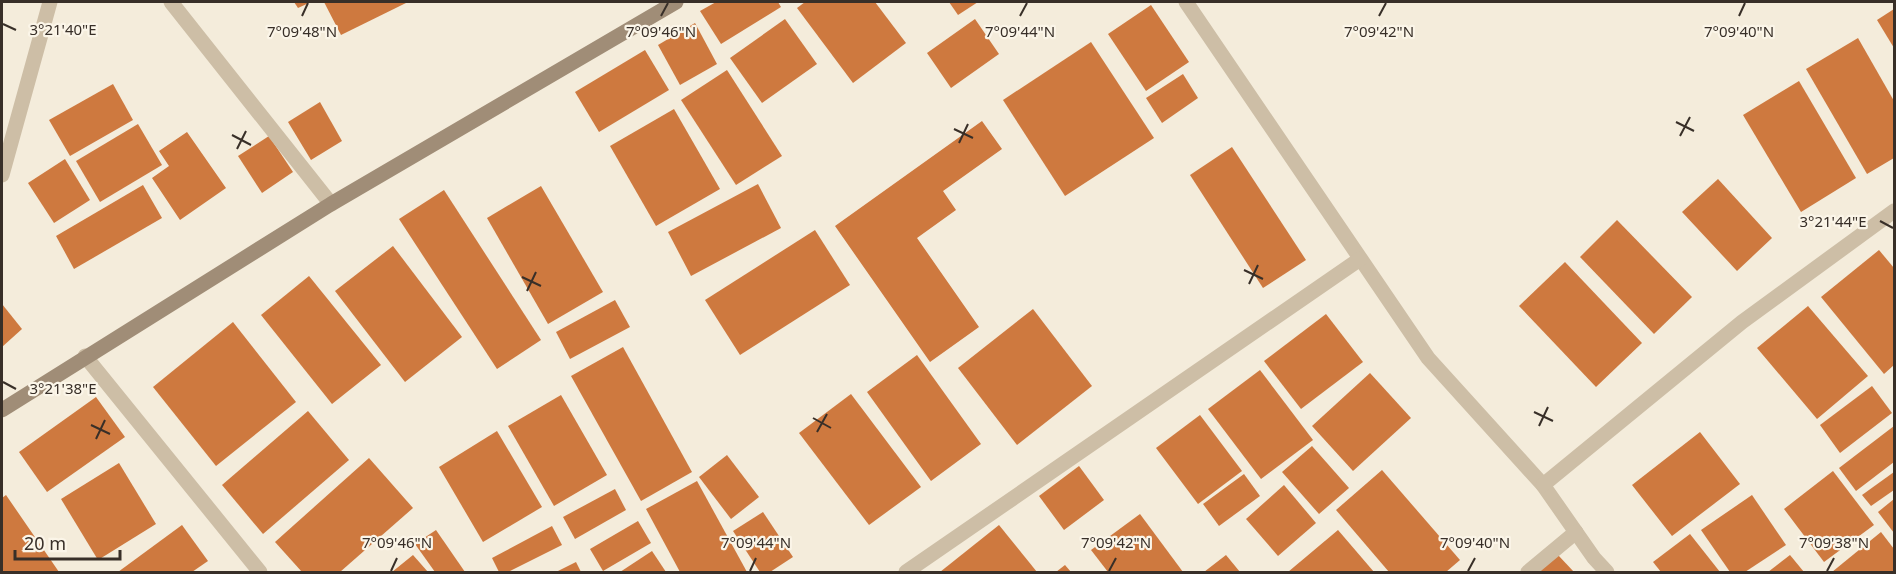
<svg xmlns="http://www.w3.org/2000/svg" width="1896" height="574" viewBox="0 0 1896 574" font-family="'Noto Sans',sans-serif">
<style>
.building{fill:#ce793f}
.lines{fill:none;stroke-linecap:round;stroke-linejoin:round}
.lane{stroke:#cdbea6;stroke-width:15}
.street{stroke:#cdbea6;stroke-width:15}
.secondary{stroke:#a08d77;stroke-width:15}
.ticks{fill:none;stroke:#382f28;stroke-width:2}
.ticks-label{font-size:15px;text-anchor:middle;fill:#382f28;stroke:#fbf5e8;stroke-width:4.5;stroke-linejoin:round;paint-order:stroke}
</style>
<rect width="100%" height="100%" fill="#f4ecdb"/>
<g class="building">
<path d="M 294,2 L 311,2 L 298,8 Z"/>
<path d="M 324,2 L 408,2 L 341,35 Z"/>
<path d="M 716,2 L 778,2 L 781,7 L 721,44 L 700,11 Z"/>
<path d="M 805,2 L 875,2 L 906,43 L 853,83 L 797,8 Z"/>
<path d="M 949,2 L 978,2 L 958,15 Z"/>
<path d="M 1151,5 L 1189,62 L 1146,91 L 1108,34 Z"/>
<path d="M 1894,9 L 1894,48 L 1877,20 Z"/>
<path d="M 785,19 L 817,64 L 762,103 L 730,58 Z"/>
<path d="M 975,19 L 999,54 L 951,88 L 927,53 Z"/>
<path d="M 695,23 L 717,64 L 680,85 L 658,45 Z"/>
<path d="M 1858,38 L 1894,101 L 1894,158 L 1867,174 L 1806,69 Z"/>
<path d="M 1091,42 L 1154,138 L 1065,196 L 1003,100 Z"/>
<path d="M 645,50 L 669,90 L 599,132 L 575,92 Z"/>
<path d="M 727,70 L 782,156 L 736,185 L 681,100 Z"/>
<path d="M 1183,74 L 1198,98 L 1162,123 L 1146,98 Z"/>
<path d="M 1799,81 L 1856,178 L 1801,212 L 1743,115 Z"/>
<path d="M 113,84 L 133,120 L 70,156 L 49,120 Z"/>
<path d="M 320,102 L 342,141 L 311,160 L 288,122 Z"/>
<path d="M 674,109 L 720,189 L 656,226 L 610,146 Z"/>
<path d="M 982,121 L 1002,149 L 943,191 L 956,210 L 917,238 L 979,327 L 930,362 L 835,226 Z"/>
<path d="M 138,124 L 162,165 L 100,202 L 76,161 Z"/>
<path d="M 187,132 L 226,188 L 180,220 L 152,178 L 169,166 L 159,151 Z"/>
<path d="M 269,136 L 293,172 L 262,193 L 238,156 Z"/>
<path d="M 1232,147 L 1306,260 L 1263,288 L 1190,175 Z"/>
<path d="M 65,159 L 90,200 L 54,223 L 28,183 Z"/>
<path d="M 1718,179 L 1772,238 L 1737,271 L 1682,212 Z"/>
<path d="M 758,184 L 781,228 L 691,276 L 668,232 Z"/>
<path d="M 143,185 L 162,218 L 74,269 L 56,236 Z"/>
<path d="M 541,186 L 603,292 L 548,324 L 487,218 Z"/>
<path d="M 444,190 L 541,340 L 497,369 L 399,219 Z"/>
<path d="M 1617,220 L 1692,297 L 1654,334 L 1580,257 Z"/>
<path d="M 815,230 L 850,285 L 740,355 L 705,300 Z"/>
<path d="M 393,246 L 462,337 L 405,382 L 335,291 Z"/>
<path d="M 1879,250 L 1894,268 L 1894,365 L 1884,374 L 1821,297 Z"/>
<path d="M 1565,262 L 1642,343 L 1596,387 L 1519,306 Z"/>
<path d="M 309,276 L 381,365 L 332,404 L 261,315 Z"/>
<path d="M 615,300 L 630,327 L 570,359 L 556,332 Z"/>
<path d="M 2,304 L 22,329 L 2,347 Z"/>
<path d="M 1808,306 L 1868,376 L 1817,419 L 1757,348 Z"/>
<path d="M 1033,309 L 1092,386 L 1017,445 L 958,368 Z"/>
<path d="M 1326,314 L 1363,362 L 1301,409 L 1264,361 Z"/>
<path d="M 233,322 L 296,402 L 216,466 L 153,387 Z"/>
<path d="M 623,347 L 692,472 L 641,501 L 571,376 Z"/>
<path d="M 917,355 L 981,444 L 931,481 L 867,392 Z"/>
<path d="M 1260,370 L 1313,440 L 1261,479 L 1208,409 Z"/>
<path d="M 1370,373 L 1411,418 L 1353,471 L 1312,426 Z"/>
<path d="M 1872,386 L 1892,413 L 1840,453 L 1820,425 Z"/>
<path d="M 851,394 L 921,487 L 869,525 L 799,433 Z"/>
<path d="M 561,395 L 607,475 L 554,506 L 508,426 Z"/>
<path d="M 96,397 L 125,437 L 47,492 L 19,452 Z"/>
<path d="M 308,411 L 349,460 L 263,534 L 222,485 Z"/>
<path d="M 1200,415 L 1242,471 L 1198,504 L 1156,448 Z"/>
<path d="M 1894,426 L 1894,462 L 1856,491 L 1839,468 Z"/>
<path d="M 497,431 L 542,507 L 483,542 L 439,467 Z"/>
<path d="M 1700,432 L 1740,484 L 1672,536 L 1632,485 Z"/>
<path d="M 1312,446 L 1349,488 L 1319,514 L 1282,472 Z"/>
<path d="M 727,455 L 759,497 L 731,519 L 699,477 Z"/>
<path d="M 369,458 L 413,508 L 340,572 L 302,572 L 275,542 Z"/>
<path d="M 119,463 L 156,524 L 98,560 L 61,499 Z"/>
<path d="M 1079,466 L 1104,500 L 1064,530 L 1039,496 Z"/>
<path d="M 1382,470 L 1460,560 L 1446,572 L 1389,572 L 1336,510 Z"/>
<path d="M 1833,471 L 1874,525 L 1824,562 L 1784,509 Z"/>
<path d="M 1894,472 L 1894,490 L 1871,506 L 1862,495 Z"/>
<path d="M 1244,474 L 1260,496 L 1219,526 L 1203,504 Z"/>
<path d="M 697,481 L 747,572 L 680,572 L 646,509 Z"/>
<path d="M 1284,485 L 1316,523 L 1278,556 L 1246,519 Z"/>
<path d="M 615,489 L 626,510 L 575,539 L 563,517 Z"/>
<path d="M 6,495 L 59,572 L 2,572 L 2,498 Z"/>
<path d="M 1752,495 L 1786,545 L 1745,572 L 1730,572 L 1701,530 Z"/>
<path d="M 1894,499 L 1894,533 L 1878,512 Z"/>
<path d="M 763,512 L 793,557 L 770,572 L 760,572 L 733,531 Z"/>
<path d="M 1140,514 L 1183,572 L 1108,572 L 1091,550 Z"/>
<path d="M 638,521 L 651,543 L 603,571 L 590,549 Z"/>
<path d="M 182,525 L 208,561 L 192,572 L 118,572 Z"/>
<path d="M 999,525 L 1037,572 L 940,572 Z"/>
<path d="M 552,526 L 562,545 L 508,572 L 499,572 L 492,558 Z"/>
<path d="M 436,530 L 465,572 L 435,572 L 415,544 Z"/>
<path d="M 1338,530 L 1374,572 L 1288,572 Z"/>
<path d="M 1881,532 L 1894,549 L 1894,572 L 1832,572 Z"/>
<path d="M 1690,534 L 1720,572 L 1661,572 L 1653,562 Z"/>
<path d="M 652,551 L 666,572 L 620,572 Z"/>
<path d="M 413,555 L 428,572 L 392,572 Z"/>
<path d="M 1226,555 L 1240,572 L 1204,572 Z"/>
<path d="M 1558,555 L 1574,572 L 1538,572 Z"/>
<path d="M 1790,555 L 1804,572 L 1768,572 Z"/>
<path d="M 576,562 L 581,572 L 556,572 Z"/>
<path d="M 1065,565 L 1071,572 L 1056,572 Z"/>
</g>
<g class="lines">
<g class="lane">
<path d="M 171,2 L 331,204"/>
<path d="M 2,175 L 50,2"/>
</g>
<g class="street">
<path d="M 1186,2 L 1428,358 L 1543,485 L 1594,558 L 1607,572"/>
<path d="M 85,356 L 260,572"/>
<path d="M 1543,485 L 1742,322 L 1894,211"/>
<path d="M 906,572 L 1360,259"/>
<path d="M 1528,572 L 1576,532"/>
</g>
<path class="secondary" d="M 2,410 L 331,204 L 676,2"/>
</g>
<path class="ticks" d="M 302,16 L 308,3M 661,16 L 668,3M 1020,16 L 1027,3M 1379,16 L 1386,3M 1739,16 L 1745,3M 3,24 L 16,30M 1676,122 L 1694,131M 954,129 L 973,138M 232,135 L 251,145M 1680,136 L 1690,117M 959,143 L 968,124M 237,149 L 246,131M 1880,221 L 1893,228M 1244,270 L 1263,279M 522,277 L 541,286M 1249,284 L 1258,265M 527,291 L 536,272M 3,382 L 16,389M 1534,412 L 1553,421M 813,418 L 831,428M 91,425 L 110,434M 1539,426 L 1548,407M 817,432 L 827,414M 96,439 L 105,420M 391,571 L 397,558M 750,571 L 756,558M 1109,571 L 1116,558M 1468,571 L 1475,558M 1827,571 L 1834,558"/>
<g class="ticks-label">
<text x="63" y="35">3°21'40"E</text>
<text x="302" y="37">7°09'48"N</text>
<text x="661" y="37">7°09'46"N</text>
<text x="1020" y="37">7°09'44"N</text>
<text x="1379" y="37">7°09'42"N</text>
<text x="1739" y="37">7°09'40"N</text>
<text x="1833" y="227">3°21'44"E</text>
<text x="63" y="394">3°21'38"E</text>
<text x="397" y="548">7°09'46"N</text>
<text x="756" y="548">7°09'44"N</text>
<text x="1116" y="548">7°09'42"N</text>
<text x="1475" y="548">7°09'40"N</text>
<text x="1834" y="548">7°09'38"N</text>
</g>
<rect width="1896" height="574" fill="none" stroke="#382f28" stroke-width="6"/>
<path d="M15 550v9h105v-9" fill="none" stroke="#382f28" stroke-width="3"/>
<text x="24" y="550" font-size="18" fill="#382f28" stroke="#fbf5e8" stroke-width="4.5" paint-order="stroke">20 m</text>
</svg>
